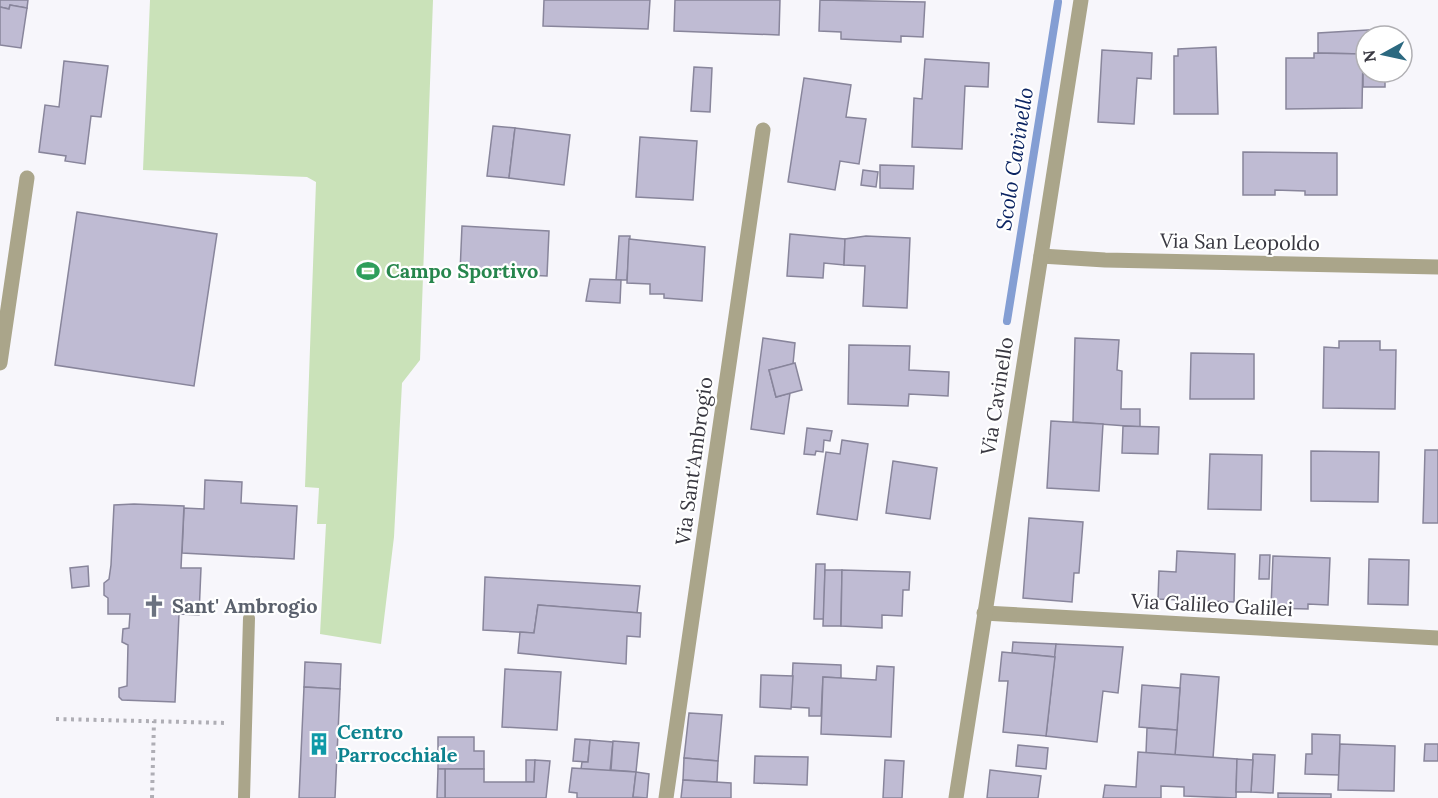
<svg xmlns="http://www.w3.org/2000/svg" width="1438" height="798" viewBox="0 0 1438 798" font-family="Lora,serif">
<style>
.green{fill:#cae2b9}
.lines{fill:none;stroke-linecap:round;stroke-linejoin:round}
.stream{stroke:#849ed3;stroke-width:8}
.building{fill:#bfbbd3;stroke:#88859b;stroke-width:1.5}
.path{stroke:#afaeb5;stroke-width:4;stroke-dasharray:3 4.5;stroke-linecap:butt}
.service{stroke:#aaa58a;stroke-width:12}
.minor{stroke:#aaa58a;stroke-width:15}
.tertiary{stroke:#aaa58a;stroke-width:15}
.labels{text-anchor:middle;stroke-width:4.5;stroke-linejoin:round;paint-order:stroke}
.street-label{font-size:20px;fill:#393841;stroke:#fff}
.leisure-label{font-size:20px;font-weight:bold;fill:#27864d;stroke:#fff;text-anchor:start}
.worship-label{font-size:20px;font-weight:bold;fill:#5b616d;stroke:#fff;text-anchor:start}
.culture-label{font-size:20px;font-weight:bold;fill:#0d838f;stroke:#fff;text-anchor:start}
.water-label{font-size:21px;font-style:italic;fill:#0b2462;stroke:#fff}
</style>
<rect width="100%" height="100%" fill="#f7f6fb"/>
<path class="green" d="M 150,0 L 433,0 L 420,360 L 402,383 L 394,537 L 381,644 L 320,634 L 326,524 L 317,524 L 319,488 L 305,487 L 316,182 L 307,177 L 143,170 Z"/>
<g class="lines">
<path class="stream" d="M 1007,321 L 1058,2"/>
</g>
<g class="building">
<path d="M 0,0 L 28,0 L 27,8 L 10,5 L 9,9 L 0,7 Z"/>
<path d="M 544,0 L 650,0 L 648,29 L 543,26 Z"/>
<path d="M 675,0 L 780,0 L 779,35 L 674,31 Z"/>
<path d="M 820,0 L 925,2 L 923,37 L 901,36 L 901,42 L 841,39 L 841,32 L 819,31 Z"/>
<path d="M 10,5 L 27,8 L 21,48 L 0,45 L 0,7 L 9,9 Z"/>
<path d="M 1384,29 L 1383,36 L 1366,36 L 1366,72 L 1385,72 L 1385,87 L 1363,87 L 1363,54 L 1318,53 L 1318,33 Z"/>
<path d="M 1216,47 L 1218,114 L 1174,114 L 1174,56 L 1178,56 L 1178,49 Z"/>
<path d="M 1102,50 L 1152,53 L 1151,79 L 1137,78 L 1134,124 L 1098,122 Z"/>
<path d="M 1314,53 L 1363,54 L 1362,108 L 1286,109 L 1286,58 L 1314,58 Z"/>
<path d="M 925,59 L 989,63 L 988,87 L 965,86 L 962,149 L 912,147 L 914,98 L 922,99 Z"/>
<path d="M 64,61 L 108,66 L 101,117 L 91,116 L 85,164 L 65,161 L 66,156 L 39,152 L 45,105 L 59,107 Z"/>
<path d="M 694,67 L 712,68 L 710,112 L 691,111 Z"/>
<path d="M 804,78 L 851,85 L 846,117 L 866,119 L 859,164 L 840,161 L 835,190 L 788,182 Z"/>
<path d="M 493,126 L 515,128 L 509,178 L 487,176 Z"/>
<path d="M 515,128 L 570,135 L 564,185 L 509,178 Z"/>
<path d="M 640,137 L 697,141 L 693,200 L 636,197 Z"/>
<path d="M 1243,152 L 1337,153 L 1337,195 L 1305,195 L 1305,191 L 1275,190 L 1275,195 L 1243,195 Z"/>
<path d="M 880,165 L 914,166 L 913,189 L 880,188 Z"/>
<path d="M 863,170 L 878,172 L 876,187 L 861,185 Z"/>
<path d="M 77,212 L 217,234 L 194,386 L 55,365 Z"/>
<path d="M 462,226 L 549,231 L 547,276 L 460,272 Z"/>
<path d="M 790,234 L 845,239 L 844,265 L 824,263 L 823,278 L 787,276 Z"/>
<path d="M 619,236 L 630,236 L 627,280 L 616,280 Z"/>
<path d="M 866,236 L 910,238 L 907,308 L 863,306 L 865,266 L 844,265 L 845,239 Z"/>
<path d="M 629,239 L 705,247 L 702,301 L 664,298 L 664,294 L 650,294 L 650,284 L 627,283 Z"/>
<path d="M 590,279 L 621,280 L 620,303 L 586,301 Z"/>
<path d="M 763,338 L 795,343 L 793,364 L 769,370 L 776,397 L 790,393 L 784,434 L 751,429 Z"/>
<path d="M 1075,338 L 1119,340 L 1117,370 L 1122,371 L 1121,409 L 1140,409 L 1140,427 L 1073,422 Z"/>
<path d="M 1339,341 L 1380,341 L 1380,350 L 1396,350 L 1395,409 L 1323,408 L 1324,347 L 1339,348 Z"/>
<path d="M 849,345 L 910,346 L 909,370 L 949,372 L 948,396 L 909,394 L 908,406 L 848,404 Z"/>
<path d="M 1191,353 L 1254,354 L 1254,399 L 1190,399 Z"/>
<path d="M 795,363 L 802,390 L 776,397 L 769,370 Z"/>
<path d="M 1051,421 L 1103,424 L 1099,491 L 1047,488 Z"/>
<path d="M 1123,426 L 1159,427 L 1158,454 L 1122,453 Z"/>
<path d="M 807,428 L 832,431 L 830,441 L 824,440 L 823,452 L 816,451 L 815,455 L 804,454 Z"/>
<path d="M 842,440 L 868,444 L 857,520 L 817,514 L 826,452 L 840,454 Z"/>
<path d="M 1425,450 L 1438,450 L 1438,523 L 1423,523 Z"/>
<path d="M 1311,451 L 1379,452 L 1378,502 L 1311,501 Z"/>
<path d="M 1210,454 L 1262,455 L 1261,510 L 1208,509 Z"/>
<path d="M 893,461 L 937,468 L 930,519 L 886,513 Z"/>
<path d="M 205,480 L 242,482 L 241,503 L 297,506 L 294,559 L 182,553 L 184,508 L 204,509 Z"/>
<path d="M 134,504 L 184,506 L 181,568 L 201,568 L 199,615 L 179,614 L 175,702 L 122,700 L 119,697 L 119,688 L 127,686 L 128,645 L 122,642 L 123,629 L 129,628 L 130,614 L 108,614 L 108,598 L 104,595 L 104,583 L 109,579 L 111,565 L 114,505 Z"/>
<path d="M 1029,518 L 1083,522 L 1079,573 L 1074,573 L 1072,602 L 1023,598 Z"/>
<path d="M 1177,551 L 1235,554 L 1234,602 L 1158,599 L 1159,571 L 1176,572 Z"/>
<path d="M 1260,555 L 1270,555 L 1269,579 L 1259,579 Z"/>
<path d="M 1273,556 L 1330,558 L 1328,605 L 1308,604 L 1308,609 L 1271,608 Z"/>
<path d="M 1369,559 L 1409,560 L 1408,605 L 1368,604 Z"/>
<path d="M 816,564 L 825,564 L 824,619 L 814,619 Z"/>
<path d="M 88,566 L 89,586 L 72,588 L 70,568 Z"/>
<path d="M 825,570 L 842,570 L 841,626 L 823,626 Z"/>
<path d="M 842,570 L 910,572 L 909,590 L 903,590 L 902,616 L 882,615 L 882,628 L 841,626 Z"/>
<path d="M 485,577 L 640,586 L 637,613 L 538,605 L 534,633 L 483,630 Z"/>
<path d="M 538,605 L 641,613 L 640,637 L 627,636 L 626,664 L 518,653 L 520,632 L 534,633 Z"/>
<path d="M 1013,642 L 1056,644 L 1055,657 L 1012,653 Z"/>
<path d="M 1056,644 L 1123,647 L 1118,693 L 1103,691 L 1097,742 L 1046,736 Z"/>
<path d="M 1002,652 L 1055,657 L 1046,736 L 1003,732 L 1008,681 L 999,681 Z"/>
<path d="M 305,662 L 341,664 L 340,689 L 304,687 Z"/>
<path d="M 793,663 L 841,665 L 841,678 L 823,677 L 821,716 L 809,716 L 809,708 L 791,707 Z"/>
<path d="M 877,666 L 894,667 L 891,737 L 821,734 L 823,677 L 876,680 Z"/>
<path d="M 505,669 L 561,672 L 557,730 L 502,727 Z"/>
<path d="M 1181,674 L 1219,677 L 1213,758 L 1175,755 Z"/>
<path d="M 761,675 L 793,676 L 791,709 L 760,707 Z"/>
<path d="M 1142,685 L 1180,688 L 1177,730 L 1139,727 Z"/>
<path d="M 304,687 L 340,689 L 335,798 L 299,798 Z"/>
<path d="M 689,713 L 722,715 L 718,761 L 684,758 Z"/>
<path d="M 1147,728 L 1177,730 L 1175,755 L 1146,753 Z"/>
<path d="M 1312,734 L 1340,735 L 1339,775 L 1305,774 L 1306,754 L 1312,754 Z"/>
<path d="M 438,737 L 474,737 L 474,751 L 484,751 L 484,769 L 438,769 Z"/>
<path d="M 575,739 L 590,740 L 588,762 L 573,761 Z"/>
<path d="M 590,740 L 613,742 L 610,771 L 581,769 L 582,762 L 588,762 Z"/>
<path d="M 613,741 L 639,743 L 636,772 L 611,770 Z"/>
<path d="M 1340,744 L 1395,746 L 1394,791 L 1338,790 Z"/>
<path d="M 1425,744 L 1438,744 L 1438,761 L 1424,761 Z"/>
<path d="M 1018,745 L 1048,748 L 1046,769 L 1016,766 Z"/>
<path d="M 1138,752 L 1237,759 L 1236,798 L 1184,796 L 1184,787 L 1161,786 L 1161,798 L 1103,798 L 1105,785 L 1136,787 Z"/>
<path d="M 1253,754 L 1275,755 L 1273,793 L 1251,792 Z"/>
<path d="M 755,756 L 808,757 L 807,785 L 754,783 Z"/>
<path d="M 684,758 L 718,761 L 717,782 L 683,780 Z"/>
<path d="M 1237,759 L 1253,760 L 1251,792 L 1236,792 Z"/>
<path d="M 526,760 L 535,760 L 534,782 L 526,782 Z"/>
<path d="M 535,760 L 550,761 L 546,798 L 445,798 L 445,769 L 484,769 L 484,782 L 534,782 Z"/>
<path d="M 885,760 L 904,761 L 902,798 L 883,798 Z"/>
<path d="M 572,768 L 636,772 L 633,797 L 640,798 L 577,798 L 577,793 L 569,792 Z"/>
<path d="M 438,769 L 445,769 L 445,798 L 437,798 Z"/>
<path d="M 990,770 L 1041,776 L 1038,798 L 987,798 Z"/>
<path d="M 636,772 L 649,774 L 647,798 L 633,797 Z"/>
<path d="M 683,780 L 731,783 L 731,798 L 681,798 Z"/>
<path d="M 1278,793 L 1331,794 L 1331,798 L 1278,798 Z"/>
</g>
<g class="lines">
<g class="path">
<path d="M 56,719 L 228,723"/>
<path d="M 152,798 L 154,721"/>
</g>
<path class="service" d="M 244,798 L 249,618"/>
<g class="minor">
<path d="M 1041,256 L 1105,260 L 1438,267"/>
<path d="M 0,363 L 27,178"/>
<path d="M 984,613 L 1438,638"/>
<path d="M 666,798 L 763,130"/>
</g>
<path class="tertiary" d="M 956,798 L 1081,0"/>
</g>
<defs>
<g id="stadium-bare" transform="scale(1.8)"><path d="M0-5a6.5 5 0 1 0 0 10a6.5 5 0 1 0 0-10ZM-3.5-1.8h7v3.6h-7Z" fill="#2e9e5b" stroke="#fff" stroke-width="2.5" paint-order="stroke"/></g>
<g id="church-bare" transform="scale(1.8)"><path d="M-1.2-6h2.4v3.5h3.3v2.4h-3.3V6h-2.4V-.1h-3.3v-2.4h3.3Z" fill="#6b7280" stroke="#fff" stroke-width="2.5" paint-order="stroke"/></g>
<g id="building-bare" transform="scale(1.8)"><path d="M-4-6H4V6H1V3H-1V6H-4ZM-2.5-4.3h1.7v1.8h-1.7ZM.8-4.3h1.7v1.8H.8ZM-2.5-1h1.7V.8h-1.7ZM.8-1h1.7V.8H.8Z" fill="#0f9aa8" stroke="#fff" stroke-width="2.5" paint-order="stroke"/></g>
</defs>
<g fill-rule="evenodd">
<use href="#stadium-bare" x="368" y="271"/>
<use href="#church-bare" x="154" y="606"/>
<use href="#building-bare" x="319" y="744"/>
</g>
<g class="labels">
<g class="street-label">
<text transform="translate(1240 242) rotate(1)" y="7">Via San Leopoldo</text>
<text transform="translate(997 396) rotate(-81)" y="7">Via Cavinello</text>
<text transform="translate(694 461) rotate(-82)" y="7">Via Sant'Ambrogio</text>
<text transform="translate(1212 605) rotate(3)" y="7">Via Galileo Galilei</text>
</g>
<g class="leisure-label">
<text x="386" y="278">Campo Sportivo</text>
</g>
<g class="worship-label">
<text x="172" y="613">Sant' Ambrogio</text>
</g>
<g class="culture-label">
<text x="337" y="739">Centro<tspan x="337" dy="23">Parrocchiale</tspan></text>
</g>
<g class="water-label">
<text transform="translate(1015 159) rotate(-81)" y="7">Scolo Cavinello</text>
</g>
</g>
<g transform="translate(1384 54) rotate(262)"><circle r="28" fill="#ffffff" stroke="#b0afb3" stroke-width="1.5"/>
<path d="M0-4.5L10 22L0 15L-10 22Z" fill="#2c6980"/>
<text y="-9" font-size="16" font-weight="bold" text-anchor="middle" fill="#393841">N</text>
</g>
</svg>
